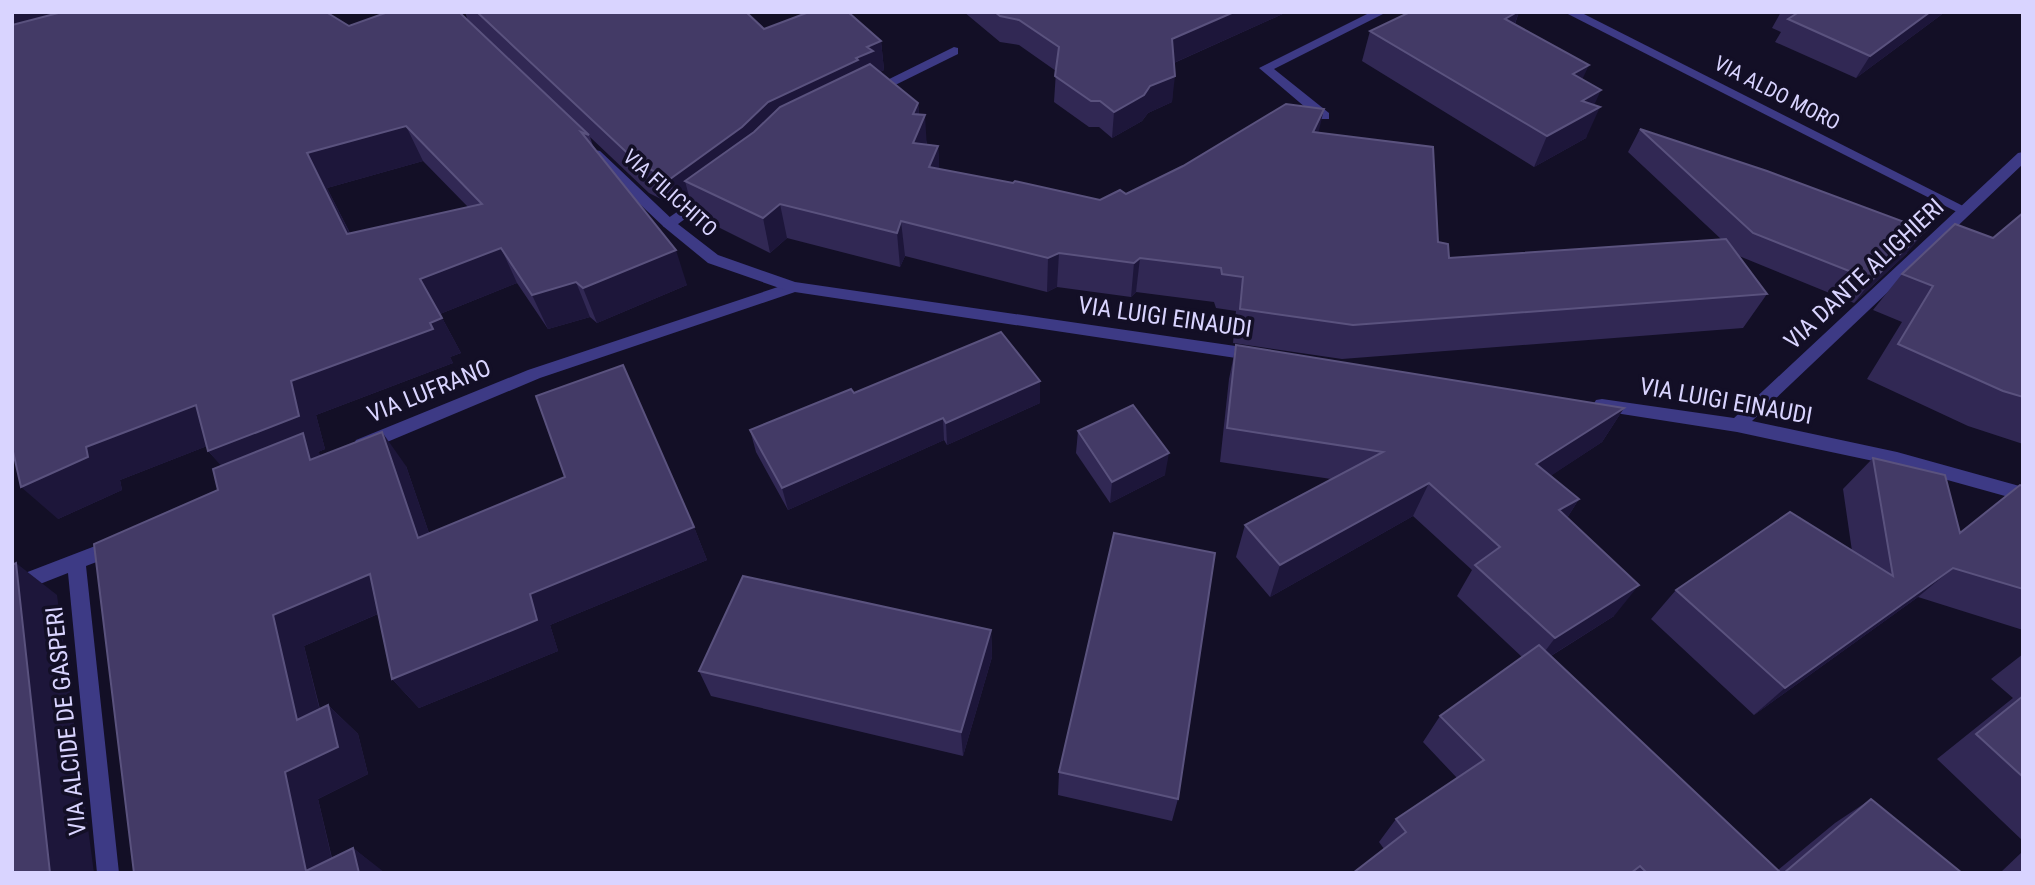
<svg xmlns="http://www.w3.org/2000/svg" width="2035" height="885" viewBox="0 0 2035 885" font-family="'Roboto Condensed',sans-serif">
<style>
.lines{fill:none;stroke-linecap:round;stroke-linejoin:round}
.minor{fill:#3d3a85;fill-rule:evenodd}
.tertiary{fill:#3d3a85;fill-rule:evenodd}
.wall{fill:#312854;fill-rule:evenodd}
.shaded-wall{fill:#1d163a}
.building{fill:#433a66;stroke:#5a527e;stroke-width:2;fill-rule:evenodd}
.labels{text-anchor:middle;stroke-width:7;stroke-linejoin:round;paint-order:stroke}
.far-street-label{font-size:21px;fill:#d9d4ff;stroke:#130f26}
.street-label{font-size:24px;fill:#d9d4ff;stroke:#130f26}
</style>
<rect width="100%" height="100%" fill="#130f26"/>
<g class="lines">
<g class="minor">
<path d="M 1371,12 L 1387,12 L 1274,69 L 1329,113 L 1329,119 L 1319,119 L 1259,68 Z"/>
<path d="M 1564,12 L 1580,12 L 1971,210 L 1964,215 L 1959,213 Z"/>
<path d="M 954,47 L 958,48 L 958,54 L 877,94 L 872,95 L 865,91 Z"/>
<path d="M 711,188 L 716,190 L 718,193 L 716,196 L 674,227 L 664,227 L 662,224 L 664,221 Z"/>
<path d="M 793,282 L 801,287 L 798,291 L 540,378 L 368,450 L 356,450 L 353,445 L 356,440 L 528,370 Z"/>
<path d="M 116,538 L 123,540 L 125,546 L 123,552 L 86,566 L 119,873 L 97,873 L 68,573 L 12,595 L 12,578 Z"/>
</g>
<g class="tertiary">
<path d="M 595,150 L 600,151 L 674,221 L 718,255 L 795,282 L 1256,349 L 1264,355 L 1256,361 L 788,291 L 708,263 L 664,227 L 590,157 L 590,151 Z"/>
<path d="M 2023,152 L 2023,164 L 1752,421 L 1897,452 L 2023,487 L 2023,501 L 1897,466 L 1737,432 L 1596,410 L 1593,405 L 1596,400 L 1602,399 L 1734,418 L 2018,153 Z"/>
</g>
</g>
<g class="wall">
<path d="M 465,12 L 746,12 L 764,29 L 881,41 L 884,70 L 880,72 L 918,103 L 919,114 L 927,144 L 938,146 L 939,169 L 1100,200 L 1126,194 L 1319,132 L 1438,242 L 1449,258 L 1721,239 L 1628,152 L 1640,129 L 1907,253 L 1854,303 L 1739,256 L 1767,294 L 1743,328 L 1342,359 L 1233,343 L 1236,311 L 1216,308 L 1214,302 L 1136,292 L 1131,297 L 1057,287 L 1047,292 L 905,256 L 900,267 L 787,238 L 770,253 L 694,215 L 690,200 L 679,208 L 649,193 L 590,137 L 593,146 L 687,285 L 597,323 L 590,317 L 548,329 L 517,283 L 440,314 L 461,353 L 450,357 L 453,363 L 316,415 L 325,449 L 318,452 L 321,456 L 406,466 L 429,533 L 694,527 L 707,560 L 550,625 L 558,651 L 419,708 L 392,679 L 378,614 L 304,646 L 320,709 L 328,705 L 358,734 L 368,774 L 318,799 L 332,858 L 353,848 L 384,873 L 134,873 L 218,490 L 222,466 L 208,451 L 207,446 L 120,480 L 122,490 L 58,519 L 349,26 L 468,21 ZM 423,161 L 468,207 L 350,233 L 327,188 Z"/>
<path d="M 964,12 L 1287,12 L 1174,63 L 1172,102 L 1148,113 L 1142,121 L 1112,138 L 1099,127 L 1089,127 L 1054,102 L 1056,71 L 1019,45 L 1000,42 Z"/>
<path d="M 1410,12 L 1519,12 L 1515,24 L 1595,105 L 1586,138 L 1534,167 L 1362,61 L 1370,31 Z"/>
<path d="M 1781,12 L 1945,12 L 1856,78 L 1775,42 L 1781,32 L 1772,28 Z"/>
<path d="M 2023,213 L 2023,444 L 1968,426 L 1867,379 L 1902,322 L 1873,310 L 1902,274 L 1993,238 Z"/>
<path d="M 1236,345 L 1624,408 L 1602,442 L 1550,476 L 1579,499 L 1567,518 L 1614,616 L 1551,656 L 1778,870 L 1835,823 L 1871,799 L 1962,873 L 1353,873 L 1384,849 L 1379,842 L 1396,819 L 1457,778 L 1423,742 L 1440,716 L 1522,657 L 1457,596 L 1472,570 L 1413,516 L 1270,597 L 1236,557 L 1245,525 L 1331,479 L 1220,462 L 1229,379 Z"/>
<path d="M 1040,381 L 1040,403 L 947,445 L 944,440 L 788,510 L 756,452 L 750,430 L 854,393 Z"/>
<path d="M 1078,431 L 1165,475 L 1110,503 L 1076,453 Z"/>
<path d="M 1873,458 L 1960,533 L 2023,486 L 2023,630 L 1918,597 L 1754,715 L 1651,619 L 1676,590 L 1852,551 L 1843,489 Z"/>
<path d="M 991,630 L 992,657 L 963,756 L 711,696 L 699,671 Z"/>
<path d="M 2023,654 L 2023,841 L 1937,759 L 2013,698 L 1991,679 Z"/>
<path d="M 1059,772 L 1178,799 L 1172,821 L 1058,795 Z"/>
<path d="M 2023,851 L 2023,873 L 2000,873 Z"/>
</g>
<g class="shaded-wall">
<path d="M 14,12 L 78,12 L 12,54 L 12,13 Z"/>
<path d="M 1234,12 L 1287,12 L 1169,65 L 1172,39 Z"/>
<path d="M 1517,12 L 1519,12 L 1508,42 L 1505,19 Z"/>
<path d="M 1930,12 L 1945,12 L 1856,78 L 1870,56 Z"/>
<path d="M 881,41 L 884,70 L 875,74 L 685,181 L 690,200 L 679,208 L 670,179 L 768,102 L 856,58 L 867,47 Z"/>
<path d="M 1589,65 L 1575,95 L 1573,74 Z"/>
<path d="M 1175,76 L 1172,102 L 1148,113 L 1142,121 L 1112,138 L 1114,112 L 1150,86 Z"/>
<path d="M 1601,90 L 1591,112 L 1600,107 L 1586,138 L 1534,167 L 1547,136 L 1582,101 Z"/>
<path d="M 918,103 L 920,126 L 925,115 L 927,149 L 913,143 L 913,114 Z"/>
<path d="M 1324,109 L 1316,143 L 1313,132 Z"/>
<path d="M 406,126 L 423,161 L 327,188 L 367,268 L 347,234 L 307,153 Z"/>
<path d="M 938,146 L 940,180 L 929,167 Z"/>
<path d="M 780,204 L 787,238 L 770,253 L 763,218 Z"/>
<path d="M 901,221 L 905,256 L 900,267 L 897,233 Z"/>
<path d="M 1926,230 L 1907,253 L 1854,303 L 1872,280 Z"/>
<path d="M 501,248 L 517,283 L 440,314 L 461,353 L 450,357 L 453,363 L 316,415 L 325,449 L 318,452 L 330,467 L 238,484 L 208,451 L 291,381 L 430,323 L 420,279 Z"/>
<path d="M 676,250 L 687,285 L 597,323 L 583,288 Z"/>
<path d="M 1059,253 L 1057,287 L 1047,292 L 1048,258 Z"/>
<path d="M 1140,258 L 1136,292 L 1131,297 L 1134,263 Z"/>
<path d="M 576,282 L 590,317 L 548,329 L 532,295 Z"/>
<path d="M 1040,381 L 1040,403 L 947,445 L 946,423 Z"/>
<path d="M 196,405 L 225,439 L 120,480 L 122,490 L 58,519 L 21,487 L 86,447 Z"/>
<path d="M 1624,408 L 1602,442 L 1517,498 L 1536,464 Z"/>
<path d="M 943,418 L 944,440 L 788,510 L 782,488 Z"/>
<path d="M 382,432 L 406,466 L 442,571 L 418,538 Z"/>
<path d="M 1169,453 L 1165,475 L 1110,503 L 1112,482 Z"/>
<path d="M 1429,483 L 1413,516 L 1270,597 L 1280,565 Z"/>
<path d="M 1579,499 L 1558,532 L 1559,510 Z"/>
<path d="M 694,527 L 707,560 L 550,625 L 558,651 L 419,708 L 392,679 L 530,594 Z"/>
<path d="M 16,563 L 57,595 L 94,873 L 50,873 Z"/>
<path d="M 1953,568 L 1918,597 L 1754,715 L 1785,688 Z"/>
<path d="M 370,574 L 396,606 L 304,646 L 329,748 L 297,720 L 273,615 Z"/>
<path d="M 1639,585 L 1614,616 L 1533,667 L 1555,638 Z"/>
<path d="M 991,630 L 992,657 L 963,756 L 961,732 Z"/>
<path d="M 328,705 L 358,734 L 368,774 L 318,799 L 335,873 L 306,871 L 285,772 Z"/>
<path d="M 353,848 L 384,872 L 384,873 L 359,873 Z"/>
</g>
<g class="building">
<path d="M 62,12 L 326,12 L 349,26 L 388,12 L 459,12 L 589,135 L 581,132 L 676,250 L 583,288 L 576,282 L 532,295 L 501,248 L 420,279 L 442,318 L 430,323 L 433,329 L 291,381 L 299,416 L 208,451 L 196,405 L 86,447 L 88,457 L 21,487 L 12,447 L 12,25 ZM 406,126 L 482,204 L 347,234 L 307,153 Z"/>
<path d="M 477,12 L 746,12 L 764,29 L 809,12 L 848,12 L 881,41 L 867,47 L 873,51 L 856,58 L 858,60 L 768,102 L 742,127 L 670,179 L 639,164 Z"/>
<path d="M 995,12 L 1234,12 L 1172,39 L 1175,76 L 1150,86 L 1144,95 L 1114,112 L 1100,101 L 1091,101 L 1055,76 L 1059,47 L 1019,20 L 1000,16 Z"/>
<path d="M 1410,12 L 1517,12 L 1505,19 L 1589,65 L 1573,74 L 1601,90 L 1582,101 L 1600,107 L 1547,136 L 1370,31 Z"/>
<path d="M 1799,12 L 1930,12 L 1870,56 L 1788,19 Z"/>
<path d="M 870,64 L 918,103 L 913,114 L 925,115 L 913,143 L 938,146 L 929,167 L 1013,183 L 1015,181 L 1100,200 L 1120,190 L 1126,194 L 1183,166 L 1286,104 L 1324,109 L 1313,132 L 1433,147 L 1438,242 L 1448,244 L 1449,258 L 1726,239 L 1767,294 L 1353,325 L 1240,309 L 1243,277 L 1222,274 L 1221,268 L 1140,258 L 1134,263 L 1059,253 L 1048,258 L 901,221 L 897,233 L 780,204 L 763,218 L 685,181 L 754,132 L 780,107 Z"/>
<path d="M 1640,129 L 1767,171 L 1926,230 L 1872,280 L 1753,233 Z"/>
<path d="M 2023,213 L 2023,397 L 2003,391 L 1898,344 L 1933,286 L 1902,274 L 1955,224 L 1993,238 Z"/>
<path d="M 1001,332 L 1040,381 L 946,423 L 943,418 L 782,488 L 750,430 L 851,389 L 854,393 Z"/>
<path d="M 1236,345 L 1624,408 L 1536,464 L 1579,499 L 1559,510 L 1639,585 L 1555,638 L 1475,565 L 1500,547 L 1429,483 L 1280,565 L 1245,525 L 1383,452 L 1227,428 Z"/>
<path d="M 623,365 L 694,527 L 530,594 L 537,620 L 392,679 L 370,574 L 273,615 L 297,720 L 328,705 L 338,747 L 285,772 L 306,871 L 353,848 L 359,873 L 134,873 L 94,544 L 218,490 L 213,469 L 303,433 L 310,460 L 382,432 L 418,538 L 565,477 L 536,396 Z"/>
<path d="M 1133,405 L 1169,453 L 1112,482 L 1078,431 Z"/>
<path d="M 1873,458 L 1945,475 L 1960,533 L 2020,485 L 2023,486 L 2023,589 L 1953,568 L 1785,688 L 1676,590 L 1790,512 L 1893,576 Z"/>
<path d="M 1114,533 L 1215,553 L 1178,799 L 1059,772 Z"/>
<path d="M 16,563 L 50,873 L 12,873 L 12,565 Z"/>
<path d="M 743,576 L 991,630 L 961,732 L 699,671 Z"/>
<path d="M 1539,645 L 1781,873 L 1647,873 L 1640,866 L 1631,873 L 1353,873 L 1406,832 L 1396,819 L 1484,760 L 1440,716 Z"/>
<path d="M 2023,696 L 2023,777 L 1976,734 Z"/>
<path d="M 1871,799 L 1962,873 L 1784,873 Z"/>
</g>
<g class="labels">
<g class="far-street-label">
<text transform="translate(1777 93) rotate(27)" y="7">VIA ALDO MORO</text>
<text transform="translate(670 193) rotate(42)" y="7">VIA FILICHITO</text>
</g>
<g class="street-label">
<text transform="translate(1864 274) rotate(-43)" y="8">VIA DANTE ALIGHIERI</text>
<text transform="translate(1165 317) rotate(8)" y="8">VIA LUIGI EINAUDI</text>
<text transform="translate(429 391) rotate(-22)" y="8">VIA LUFRANO</text>
<text transform="translate(1726 401) rotate(10)" y="8">VIA LUIGI EINAUDI</text>
<text transform="translate(66 721) rotate(-96)" y="8">VIA ALCIDE DE GASPERI</text>
</g>
</g>
<rect width="2035" height="885" fill="none" stroke="#d9d4ff" stroke-width="28"/>
</svg>
